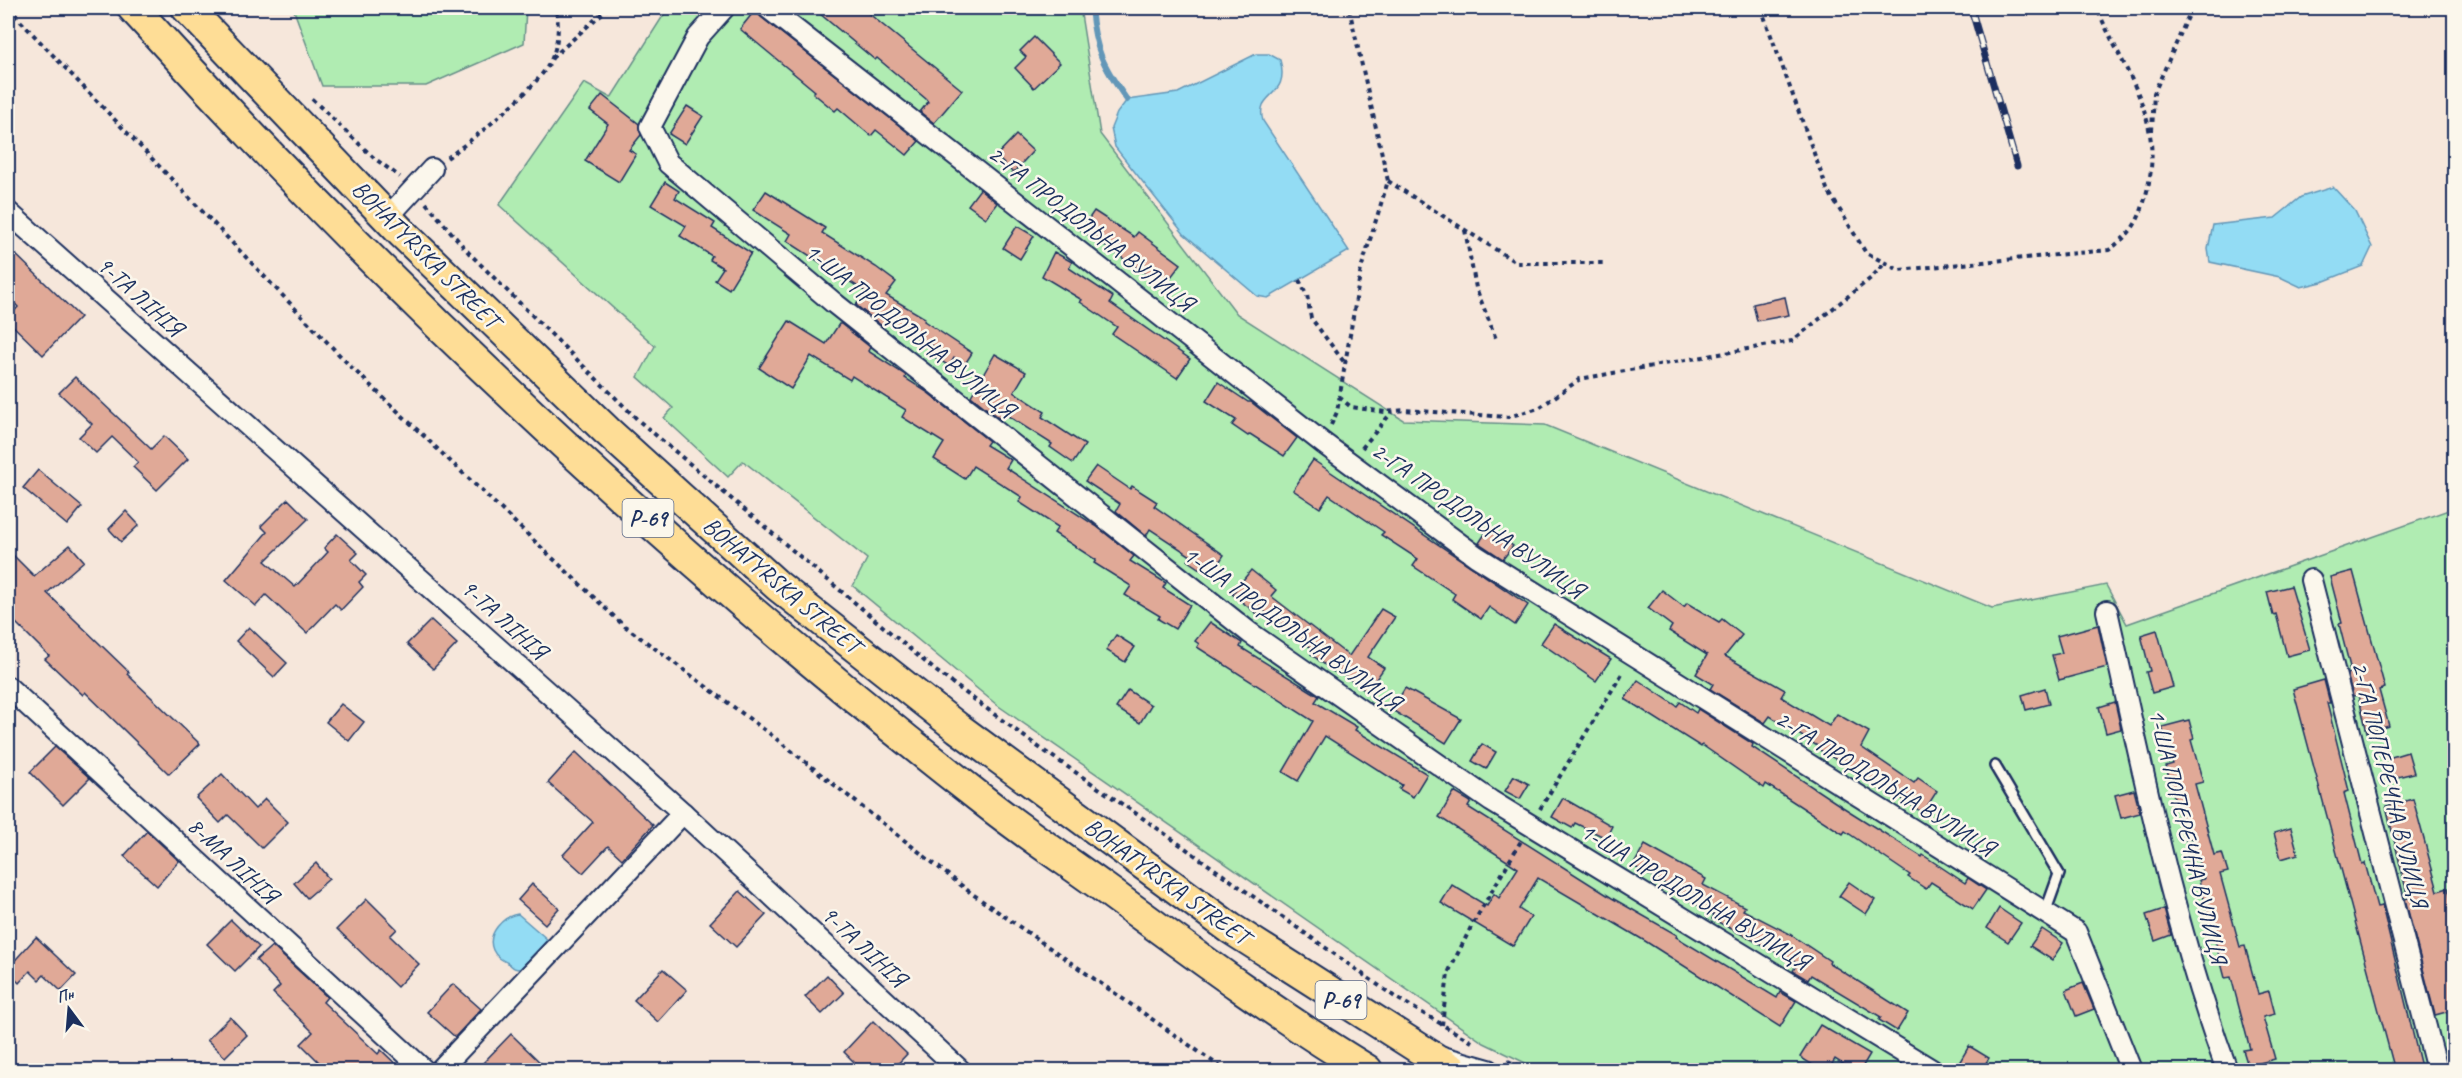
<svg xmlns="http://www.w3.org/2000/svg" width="2462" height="1078" viewBox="0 0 2462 1078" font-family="Caveat,sans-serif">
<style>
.green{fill:#b0ecb2;stroke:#668e88;stroke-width:1.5}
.water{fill:#93dcf4;stroke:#6397b8;stroke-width:1.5}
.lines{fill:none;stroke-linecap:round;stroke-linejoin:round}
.stream{stroke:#6397b8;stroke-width:6}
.building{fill:#e0a997;stroke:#1b2f5e;stroke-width:1.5}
.lane-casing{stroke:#1b2f5e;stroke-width:14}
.street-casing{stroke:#1b2f5e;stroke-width:24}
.primary-casing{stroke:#1b2f5e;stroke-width:34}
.path{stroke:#1b2f5e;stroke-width:4;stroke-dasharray:4.5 4.5;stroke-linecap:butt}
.lane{stroke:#fbf7ec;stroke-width:9}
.street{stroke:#fbf7ec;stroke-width:20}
.primary{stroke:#fedd96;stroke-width:30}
.rail-casing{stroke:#1b2f5e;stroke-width:7}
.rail{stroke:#fbf7ec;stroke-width:4.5;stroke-dasharray:14;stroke-linecap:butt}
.labels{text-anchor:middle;stroke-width:5;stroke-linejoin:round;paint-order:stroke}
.shield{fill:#fbf7ec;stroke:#5e6b89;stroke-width:1.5}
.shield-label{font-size:22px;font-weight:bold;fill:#1b2f5e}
.street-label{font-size:24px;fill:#1b2f5e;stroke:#fbf7ec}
</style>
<rect width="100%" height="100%" fill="#f6e7db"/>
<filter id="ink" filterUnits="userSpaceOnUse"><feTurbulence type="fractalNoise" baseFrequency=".0167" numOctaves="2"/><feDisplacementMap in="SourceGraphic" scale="12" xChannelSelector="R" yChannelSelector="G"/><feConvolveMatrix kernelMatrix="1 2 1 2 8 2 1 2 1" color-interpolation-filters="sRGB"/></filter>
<g filter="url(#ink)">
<g class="green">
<path d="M 293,8 L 526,8 L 524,43 L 426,86 L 322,86 Z"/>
<path d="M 668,8 L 1080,8 L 1100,134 L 1237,314 L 1403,420 L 1545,425 L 1992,608 L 2106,585 L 2127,624 L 2454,508 L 2454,1070 L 1540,1070 L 1484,1043 L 997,705 L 853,586 L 867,559 L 743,461 L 728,477 L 664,418 L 673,408 L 638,377 L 655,346 L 499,205 L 584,83 L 611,98 Z"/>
</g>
<g class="water">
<path d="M 1256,54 L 1269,54 L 1280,60 C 1291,99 1254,91 1263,121 L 1349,251 L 1268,298 L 1257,296 L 1184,234 L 1115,147 L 1111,128 L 1117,113 L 1127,100 L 1178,93 Z"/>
<path d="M 2333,187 L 2355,211 L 2372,247 L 2363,266 L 2322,282 L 2301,287 L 2280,277 L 2210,262 L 2208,249 L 2213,225 L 2275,218 L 2301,197 Z"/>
<path d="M 518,914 L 548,940 L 520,969 C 513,969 513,967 508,963 C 502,960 496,957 493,950 C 486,934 503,916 518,914 Z"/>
</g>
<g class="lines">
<path class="stream" d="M 1091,8 C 1095,50 1103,66 1127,100"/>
</g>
<g class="building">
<path d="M 813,8 L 862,8 L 962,90 L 934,123 L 920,112 L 928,102 L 926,99 L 877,58 L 875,60 Z"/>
<path d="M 756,9 L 761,17 L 919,141 L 907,155 L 876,130 L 871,136 L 838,108 L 835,111 L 813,93 L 815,91 L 740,29 Z"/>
<path d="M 1034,37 L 1060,63 L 1034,88 L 1015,68 L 1026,57 L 1020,51 Z"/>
<path d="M 602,95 L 639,124 L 641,135 L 629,150 L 636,154 L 619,182 L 585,161 L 608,124 L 590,110 Z"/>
<path d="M 687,106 L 703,116 L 685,144 L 669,134 Z"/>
<path d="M 1016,135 L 1033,151 L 1013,173 L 996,156 Z"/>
<path d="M 665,182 L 679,191 L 675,198 L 715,223 L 712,228 L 751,253 L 729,289 L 715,280 L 723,268 L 710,260 L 712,256 L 680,236 L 686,226 L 651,205 Z"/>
<path d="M 980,189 L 997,203 L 986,218 L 968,205 Z"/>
<path d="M 766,191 L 825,228 L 822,233 L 876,267 L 896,282 L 886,295 L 925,318 L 924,321 L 972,353 L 965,364 L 954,358 L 949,366 L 933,356 L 938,349 L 888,320 L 883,327 L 856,305 L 866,292 L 787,241 L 791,234 L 753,210 Z"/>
<path d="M 1094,211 L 1134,237 L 1138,232 L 1181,264 L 1164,286 L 1081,230 Z"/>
<path d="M 1017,226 L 1034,236 L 1020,259 L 1003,248 Z"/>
<path d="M 8,247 L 80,317 L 43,355 L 8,321 L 8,318 L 18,307 L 8,296 Z"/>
<path d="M 1054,252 L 1072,262 L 1069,268 L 1113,297 L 1110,303 L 1190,359 L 1177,378 L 1112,334 L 1117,327 L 1080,302 L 1082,300 L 1042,276 Z"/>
<path d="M 1785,297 L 1789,315 L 1757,321 L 1753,304 Z"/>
<path d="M 789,321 L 826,344 L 839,324 L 841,324 L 870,347 L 868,351 L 904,374 L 906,376 L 905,378 L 927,392 L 989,441 L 986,445 L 1011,460 L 1006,468 L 1096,526 L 1134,556 L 1130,561 L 1166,583 L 1163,588 L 1190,605 L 1175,629 L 1158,619 L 1160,616 L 1125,595 L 1131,586 L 1094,563 L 1096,560 L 1054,533 L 1058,527 L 1019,502 L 1022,497 L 973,466 L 965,479 L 934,459 L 944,443 L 902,417 L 906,410 L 852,376 L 850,380 L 811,356 L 791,389 L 759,368 Z"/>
<path d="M 995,354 L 1026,372 L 1014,392 L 1045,412 L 1042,417 L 1085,445 L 1073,463 L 1050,447 L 1052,444 L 1005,414 L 1001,420 L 971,396 Z"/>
<path d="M 75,377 L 151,449 L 164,436 L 188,459 L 157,490 L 133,467 L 138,462 L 112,437 L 96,453 L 79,437 L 92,424 L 59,393 Z"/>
<path d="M 1218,382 L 1248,402 L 1251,402 L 1297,438 L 1284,456 L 1250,434 L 1248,436 L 1232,425 L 1236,420 L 1206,401 Z"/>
<path d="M 1313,460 L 1528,605 L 1515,625 L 1489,607 L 1481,619 L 1452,599 L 1455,594 L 1413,566 L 1418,559 L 1381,535 L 1384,532 L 1329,495 L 1320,508 L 1293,490 Z"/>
<path d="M 1096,466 L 1130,489 L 1132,486 L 1157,502 L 1154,506 L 1224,555 L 1210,576 L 1188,561 L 1191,556 L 1150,529 L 1146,536 L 1116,511 L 1120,504 L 1085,481 Z"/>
<path d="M 38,470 L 82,507 L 67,525 L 23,488 Z"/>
<path d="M 288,499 L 308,519 L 265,561 L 295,587 L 328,552 L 324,548 L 337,534 L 358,553 L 351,560 L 366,575 L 359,582 L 363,587 L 341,610 L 335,604 L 307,633 L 266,595 L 256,606 L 226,580 L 267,532 L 261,526 Z"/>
<path d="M 126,511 L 139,525 L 121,542 L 109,529 Z"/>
<path d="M 1488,529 L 1513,546 L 1503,559 L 1479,543 Z"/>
<path d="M 70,545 L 84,561 L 47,593 L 129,672 L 127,674 L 200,744 L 169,774 L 85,692 L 83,695 L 45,659 L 49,656 L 8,615 L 8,550 L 34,576 Z"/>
<path d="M 1251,570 L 1276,590 L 1271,596 L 1349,656 L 1381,609 L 1395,617 L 1368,657 L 1384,668 L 1367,692 L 1335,669 L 1334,672 L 1311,654 L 1314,650 L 1261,609 L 1257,614 L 1232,594 Z"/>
<path d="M 2353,571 L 2385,688 L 2379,690 L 2389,726 L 2367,732 L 2358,695 L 2353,696 L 2347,674 L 2350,673 L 2349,668 L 2350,667 L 2339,624 L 2342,623 L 2330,577 Z"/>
<path d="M 2291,586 L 2310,650 L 2287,656 L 2276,614 L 2273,615 L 2267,592 Z"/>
<path d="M 1662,590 L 1684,607 L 1687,603 L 1719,622 L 1722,619 L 1742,635 L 1725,656 L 1785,690 L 1781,697 L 1829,726 L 1837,714 L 1869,732 L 1861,747 L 1914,783 L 1918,778 L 1937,791 L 1923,813 L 1884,787 L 1881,790 L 1863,778 L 1864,776 L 1818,749 L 1819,747 L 1770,716 L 1765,723 L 1710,689 L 1713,684 L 1696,674 L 1707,655 L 1669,631 L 1672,626 L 1648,608 Z"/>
<path d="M 431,620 L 457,644 L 433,669 L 407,644 Z"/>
<path d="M 1210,622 L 1242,643 L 1240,647 L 1319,696 L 1315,702 L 1357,727 L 1355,730 L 1427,774 L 1413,797 L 1399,789 L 1402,785 L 1325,736 L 1298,781 L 1283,772 L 1313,721 L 1197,647 L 1199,644 L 1195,641 Z"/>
<path d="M 1554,624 L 1611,659 L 1596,681 L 1541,643 Z"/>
<path d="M 2098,625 L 2107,667 L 2059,680 L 2052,655 L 2062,653 L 2057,636 Z"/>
<path d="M 249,627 L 287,663 L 274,677 L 236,641 Z"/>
<path d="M 2157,630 L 2173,687 L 2152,693 L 2146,672 L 2150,671 L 2141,635 Z"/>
<path d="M 1116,635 L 1135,647 L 1125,662 L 1106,650 Z"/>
<path d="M 1638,680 L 1677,706 L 1680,702 L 1696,713 L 1698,709 L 1753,744 L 1752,747 L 1841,806 L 1922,857 L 1923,855 L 1965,883 L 1968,878 L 1986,890 L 1973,909 L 1931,882 L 1926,889 L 1908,877 L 1910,875 L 1845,831 L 1843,834 L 1766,784 L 1764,788 L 1702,745 L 1701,747 L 1625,699 Z"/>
<path d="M 2324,680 L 2330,703 L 2327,703 L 2349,791 L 2344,793 L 2362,864 L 2365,863 L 2377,907 L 2382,906 L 2422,1071 L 2395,1071 L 2293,689 Z"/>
<path d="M 1405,688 L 1461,719 L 1446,743 L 1392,710 Z"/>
<path d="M 2045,688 L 2049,704 L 2026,710 L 2022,695 Z"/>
<path d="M 1128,690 L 1151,705 L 1140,723 L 1116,708 Z"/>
<path d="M 2115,702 L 2121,729 L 2106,733 L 2099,707 Z"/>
<path d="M 341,704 L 364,722 L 349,741 L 326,722 Z"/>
<path d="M 2189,720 L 2194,739 L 2191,740 L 2203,782 L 2195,784 L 2214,855 L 2222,853 L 2228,872 L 2220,874 L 2240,947 L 2245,946 L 2258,994 L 2269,991 L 2275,1014 L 2263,1017 L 2275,1059 L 2248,1066 L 2243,1050 L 2250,1049 L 2231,977 L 2225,978 L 2199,880 L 2204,879 L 2193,838 L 2185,840 L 2166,766 L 2173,764 L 2162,727 Z"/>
<path d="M 1482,744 L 1496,752 L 1486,769 L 1472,761 Z"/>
<path d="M 55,747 L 90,778 L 63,805 L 30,772 Z"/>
<path d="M 576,752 L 653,825 L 622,859 L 608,846 L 583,873 L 563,855 L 593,822 L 548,783 Z"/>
<path d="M 2408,752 L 2414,773 L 2393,778 L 2388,758 Z"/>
<path d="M 222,774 L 255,809 L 265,799 L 288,822 L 262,848 L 228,815 L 220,823 L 196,798 Z"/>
<path d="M 1514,776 L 1529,784 L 1520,799 L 1505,791 Z"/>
<path d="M 2134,790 L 2140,813 L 2121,818 L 2115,795 Z"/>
<path d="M 1454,792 L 1471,802 L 1468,807 L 1612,898 L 1677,935 L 1676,937 L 1777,998 L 1780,992 L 1796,1001 L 1780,1027 L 1645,941 L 1538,878 L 1519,909 L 1531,917 L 1513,946 L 1441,903 L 1452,885 L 1487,906 L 1494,894 L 1499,898 L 1518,868 L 1439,817 Z"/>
<path d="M 1563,798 L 1612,826 L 1606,838 L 1575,823 L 1572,828 L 1552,817 Z"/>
<path d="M 2413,799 L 2438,891 L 2448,888 L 2454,910 L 2454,924 L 2449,926 L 2454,947 L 2454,1010 L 2435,1015 L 2405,899 L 2408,898 L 2386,806 Z"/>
<path d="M 2291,828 L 2298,854 L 2281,859 L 2274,833 Z"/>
<path d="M 147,831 L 179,861 L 157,886 L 124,856 Z"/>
<path d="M 1645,845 L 1706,879 L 1703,885 L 1745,907 L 1743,910 L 1788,933 L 1830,961 L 1829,963 L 1908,1013 L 1897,1031 L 1879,1020 L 1881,1017 L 1811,975 L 1808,980 L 1793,971 L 1797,963 L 1712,919 L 1714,915 L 1679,894 L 1680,892 L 1633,866 Z"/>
<path d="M 316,863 L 329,879 L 307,898 L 294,883 Z"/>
<path d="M 1849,882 L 1875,900 L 1866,914 L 1839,896 Z"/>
<path d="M 532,884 L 559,908 L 545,924 L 518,900 Z"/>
<path d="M 740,891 L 766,915 L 736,947 L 710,923 Z"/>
<path d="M 367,899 L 397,929 L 390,936 L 419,964 L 397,987 L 337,929 Z"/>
<path d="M 1999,908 L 2021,923 L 2008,942 L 1987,928 Z"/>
<path d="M 2164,909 L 2171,935 L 2155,941 L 2146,915 Z"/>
<path d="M 231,920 L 259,947 L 235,971 L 207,944 Z"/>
<path d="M 2042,929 L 2063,943 L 2052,960 L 2030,946 Z"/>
<path d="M 36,937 L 76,975 L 61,991 L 44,975 L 39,980 L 30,971 L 19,983 L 8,972 L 8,968 Z"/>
<path d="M 272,946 L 327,997 L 323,1002 L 378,1054 L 381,1050 L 403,1071 L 328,1071 L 301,1044 L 313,1032 L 273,993 L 280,986 L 256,960 Z"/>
<path d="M 663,969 L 687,990 L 658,1022 L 634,1000 Z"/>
<path d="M 827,975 L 844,993 L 822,1014 L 805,997 Z"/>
<path d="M 2083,983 L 2094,1009 L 2076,1016 L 2066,990 Z"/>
<path d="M 453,984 L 481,1009 L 455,1037 L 427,1012 Z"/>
<path d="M 230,1017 L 247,1035 L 225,1057 L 207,1040 Z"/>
<path d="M 873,1021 L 907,1054 L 891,1071 L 863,1071 L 844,1052 Z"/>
<path d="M 1820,1025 L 1870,1054 L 1860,1071 L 1854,1071 L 1835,1059 L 1828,1071 L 1822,1071 L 1800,1057 Z"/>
<path d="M 511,1034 L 549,1071 L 491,1071 L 483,1063 Z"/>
<path d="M 1969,1046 L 1989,1058 L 1981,1071 L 1972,1071 L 1959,1063 Z"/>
</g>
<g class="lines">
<g class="lane-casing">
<path id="lane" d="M 1995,766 L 2059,874 L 2045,913"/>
</g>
<g class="street-casing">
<g id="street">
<path d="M 724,8 L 698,37 L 650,127 L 668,163 L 834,303 L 1250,633 L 1491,801 L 1932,1070"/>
<path d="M 768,8 L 1323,443 L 1476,556 L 2076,932 L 2131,1070"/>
<path d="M 8,212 L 683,813 L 960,1070"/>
<path d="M 387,218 L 432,169"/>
<path d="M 2311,580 L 2437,1070"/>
<path d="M 2107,611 C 2142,765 2172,922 2227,1070"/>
<path d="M 8,687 L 424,1070"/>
<path d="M 1443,1057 L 1489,1070"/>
<path d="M 440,1070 L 683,813"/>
</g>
</g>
<g class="primary-casing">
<g id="primary">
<path d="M 133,8 C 393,295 678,563 984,801 C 1023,832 1064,859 1104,888 C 1190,951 1276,1015 1367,1070"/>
<path d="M 187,8 L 401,232 L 607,431 L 778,586 L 958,728 L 1230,928 L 1453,1070"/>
</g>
</g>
<g class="path">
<path d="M 8,8 L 350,366 L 622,624 L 770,734 L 971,893 L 1225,1070"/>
<path d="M 1761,8 L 1827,189 L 1866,253 L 1899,270 L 2109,250 C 2132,233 2139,222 2146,195 C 2167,119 2124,73 2097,8"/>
<path d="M 552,58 L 608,8"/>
<path d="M 312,99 L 374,158 L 400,177"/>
<path d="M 2152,131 L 2154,93 L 2192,8"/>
<path d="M 447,158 C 472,140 541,86 552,58 C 558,43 560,23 555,8"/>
<path d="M 1388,181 L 1517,263 L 1604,263"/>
<path d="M 426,203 L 469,253 L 639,421 L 936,671 L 1037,746 L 1144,819 L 1395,997 L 1472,1042"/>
<path d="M 1465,230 L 1476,288 L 1496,339"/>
<path d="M 1299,280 L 1307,295 L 1311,318 L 1344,362"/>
<path d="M 1339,397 L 1351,407 L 1385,412 L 1405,410 L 1508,417 L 1539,408 L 1580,379 L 1792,341 L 1871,278 L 1885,263"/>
<path d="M 1331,425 L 1337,412 L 1361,269 L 1388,181 L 1349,8"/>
<path d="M 1362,448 L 1392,412"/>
<path d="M 1540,809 L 1623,672"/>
<path d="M 1442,1025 L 1448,973 L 1471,927 L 1521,841"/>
<path d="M 1508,1061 L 1528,1070"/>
</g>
<use href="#lane" class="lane"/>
<use href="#street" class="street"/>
<use href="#primary" class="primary"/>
<g class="rail-casing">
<path id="rail" d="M 1971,8 L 2017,166"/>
</g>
<use href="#rail" class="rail"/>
</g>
</g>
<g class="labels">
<g class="shield">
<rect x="622.5" y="499" width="51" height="38" rx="4.5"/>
<rect x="1315.5" y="981" width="51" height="38" rx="4.5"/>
</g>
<g class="shield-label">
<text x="648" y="526">Р-69</text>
<text x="1341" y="1008">Р-69</text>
</g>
<g class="street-label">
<text transform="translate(1091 228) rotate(38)" y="8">2-ГА ПРОДОЛЬНА ВУЛИЦЯ</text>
<text transform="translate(426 254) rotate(45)" y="8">BOHATYRSKA STREET</text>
<text transform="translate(140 296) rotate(42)" y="8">9-ТА ЛІНІЯ</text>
<text transform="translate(910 330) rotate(39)" y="8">1-ША ПРОДОЛЬНА ВУЛИЦЯ</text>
<text transform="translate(1478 520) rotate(35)" y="8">2-ГА ПРОДОЛЬНА ВУЛИЦЯ</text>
<text transform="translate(782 585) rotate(40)" y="8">BOHATYRSKA STREET</text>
<text transform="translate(504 619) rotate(42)" y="8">9-ТА ЛІНІЯ</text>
<text transform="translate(1292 628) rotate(36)" y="8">1-ША ПРОДОЛЬНА ВУЛИЦЯ</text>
<text transform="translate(1885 783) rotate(32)" y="8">2-ГА ПРОДОЛЬНА ВУЛИЦЯ</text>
<text transform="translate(2390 784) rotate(76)" y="8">2-ГА ПОПЕРЕЧНА ВУЛИЦЯ</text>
<text transform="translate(2188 836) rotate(76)" y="8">1-ША ПОПЕРЕЧНА ВУЛИЦЯ</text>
<text transform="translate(233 860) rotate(43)" y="8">8-МА ЛІНІЯ</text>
<text transform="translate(1167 881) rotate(36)" y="8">BOHATYRSKA STREET</text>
<text transform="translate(1695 896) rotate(31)" y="8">1-ША ПРОДОЛЬНА ВУЛИЦЯ</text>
<text transform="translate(864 946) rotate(43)" y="8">9-ТА ЛІНІЯ</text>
</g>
</g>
<rect width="2462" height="1078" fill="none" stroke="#fbf7ec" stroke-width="30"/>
<rect x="15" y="15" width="2432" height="1048" fill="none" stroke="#1b2f5e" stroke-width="2" filter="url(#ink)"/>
<g transform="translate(69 1009) rotate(344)" stroke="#fbf7ec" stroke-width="4.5" paint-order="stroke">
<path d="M0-4.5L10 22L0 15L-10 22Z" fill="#1b2f5e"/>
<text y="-9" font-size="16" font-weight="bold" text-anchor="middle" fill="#1b2f5e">Пн</text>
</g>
</svg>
